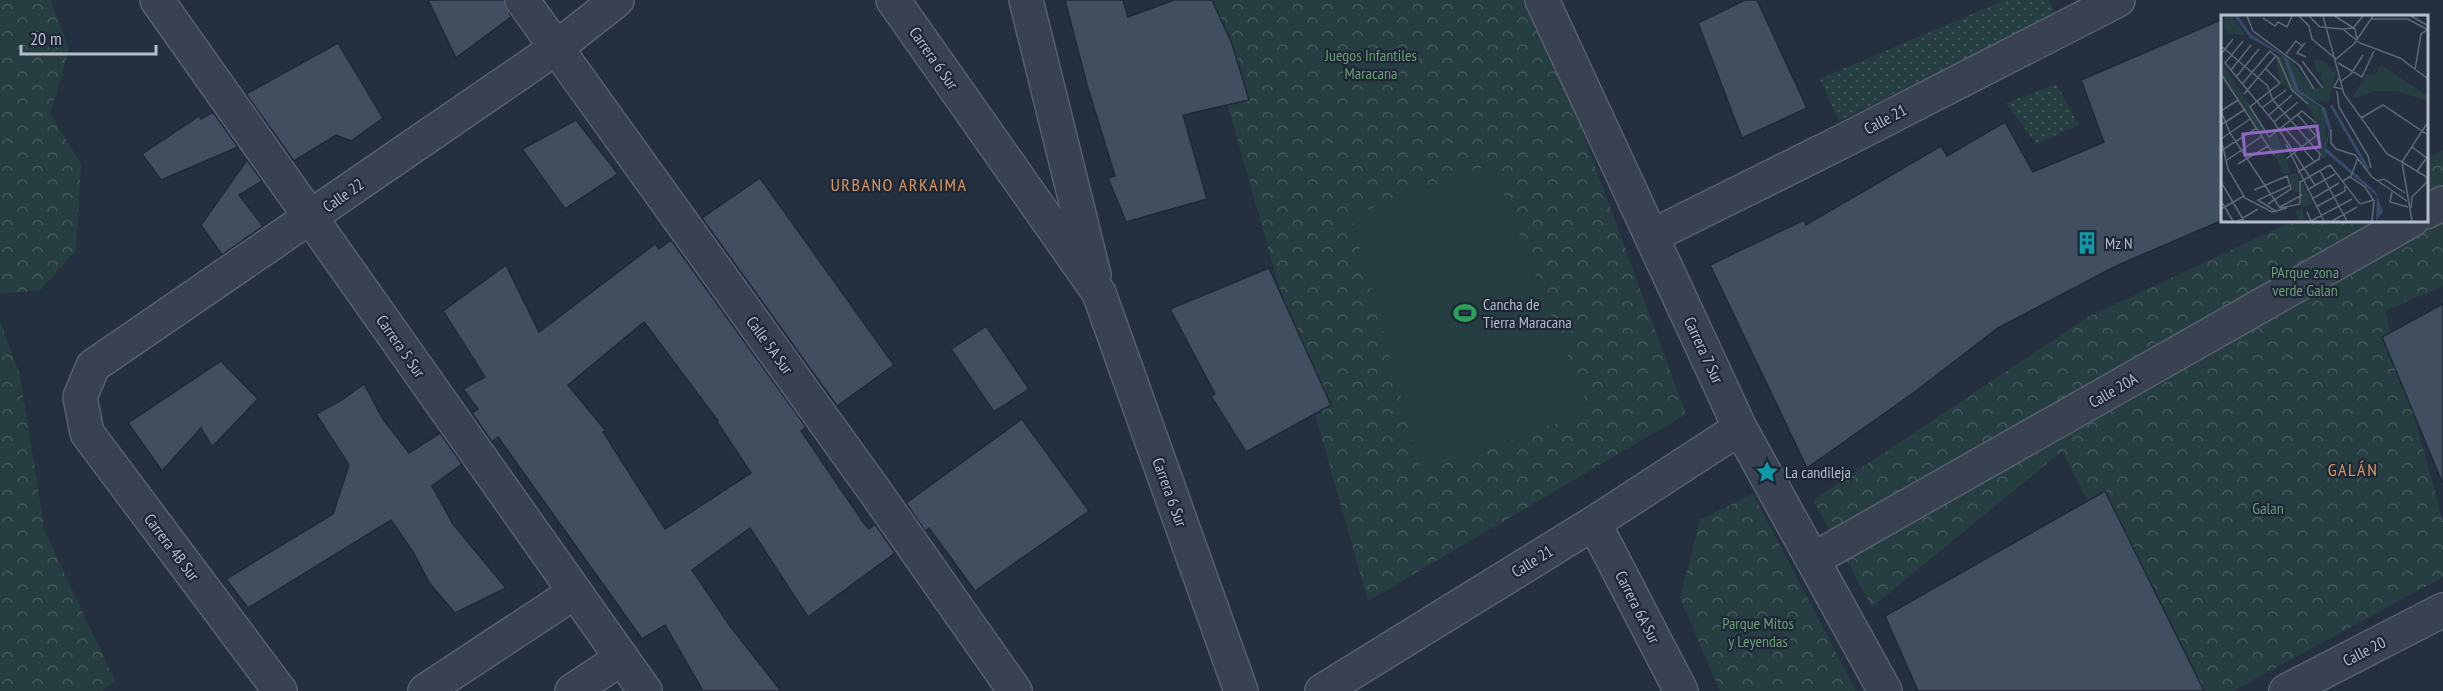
<svg xmlns="http://www.w3.org/2000/svg" width="2443" height="691" viewBox="0 0 2443 691" font-family="'PT Sans Narrow',sans-serif">
<style>
.grass{fill:url(#grass-dots)}
.forest{fill:url(#forest-crowns)}
.pitch{fill:#263e41}
.building{fill:#404e60;stroke:#1f2937;stroke-width:1.5;fill-rule:evenodd}
.lines{fill:none;stroke-linecap:round;stroke-linejoin:round}
.minor-casing{stroke:#56606e;stroke-width:36}
.minor{stroke:#384250;stroke-width:33}
.labels{text-anchor:middle;stroke-width:4.5;stroke-linejoin:round;paint-order:stroke}
.park-label{font-size:16px;fill:#6a9d77;stroke:#1d2735}
.street-label{font-size:16px;fill:#b4bdcb;stroke:#1d2735}
.poi-label{font-size:16px;fill:#b4bdcb;stroke:#1d2735;text-anchor:start}
.neighbourhood-label{font-size:18px;letter-spacing:1.5px;fill:#da9760;stroke:#1d2735}
.inset-river{fill:none;stroke:#374a68;stroke-width:3}
.inset-road{fill:none;stroke:#5e6878;stroke-width:1.5}
.view{fill:#9266c4;fill-opacity:0.15;stroke:#9266c4;stroke-width:3}
.inset-edge{fill:none;stroke:#b4bdcb;stroke-width:3}
</style>
<defs>
<pattern id="grass-dots" width="8" height="8" patternUnits="userSpaceOnUse" patternTransform="scale(1.5)"><rect width="8" height="8" fill="#263e41"/><path d="M2 2h.1M6 6h.1" fill="none" stroke="#43585b" stroke-width="1.8" stroke-linecap="round"/></pattern>
<pattern id="forest-crowns" width="20" height="18" patternUnits="userSpaceOnUse" patternTransform="scale(1.5)"><rect width="20" height="18" fill="#263e41"/><path d="M2 6a3 3 0 1 1 6 0M12 15a3 3 0 1 1 6 0" fill="none" stroke="#43585b"/></pattern>
</defs>
<rect width="100%" height="100%" fill="#243040"/>
<g class="grass">
<path d="M 2005,0 L 2049,0 L 2056,14 L 1839,121 L 1820,79 Z"/>
<path d="M 2056,84 L 2079,125 L 2036,144 L 2006,103 Z"/>
</g>
<g class="forest">
<path d="M 0,0 L 51,0 L 69,50 L 50,114 L 81,164 L 76,250 L 40,290 L 0,294 Z"/>
<path d="M 1198,0 L 1534,0 L 1686,414 L 1368,601 Z"/>
<path d="M 2443,150 L 2443,286 L 2385,311 L 2443,521 L 2443,577 L 2233,691 L 2184,691 L 2062,451 L 1872,607 L 1813,500 L 2088,317 L 2293,221 L 2426,220 L 2427,158 Z"/>
<path d="M 0,320 L 20,376 L 45,532 L 115,681 L 102,691 L 0,691 Z"/>
<path d="M 1753,494 L 1856,691 L 1720,691 L 1680,598 L 1700,520 Z"/>
</g>
<path class="pitch" d="M 1491,164 L 1590,411 L 1422,472 L 1351,216 Z"/>
<g class="building">
<path d="M 428,0 L 504,0 L 511,17 L 456,58 Z"/>
<path d="M 1065,0 L 1123,0 L 1128,17 L 1174,0 L 1212,0 L 1232,44 L 1249,100 L 1183,115 L 1207,199 L 1126,222 L 1108,178 L 1115,176 L 1087,85 Z"/>
<path d="M 1745,0 L 1757,0 L 1807,108 L 1742,138 L 1698,23 Z"/>
<path d="M 2223,19 L 2223,220 L 2116,266 L 1998,328 L 1916,391 L 1807,468 L 1710,265 L 1804,220 L 1806,225 L 1941,146 L 1947,156 L 2005,122 L 2033,172 L 2104,142 L 2081,80 Z"/>
<path d="M 338,43 L 383,118 L 351,141 L 336,135 L 294,161 L 246,94 Z"/>
<path d="M 213,112 L 238,147 L 161,180 L 142,154 L 199,116 L 201,119 Z"/>
<path d="M 576,120 L 618,174 L 565,209 L 522,149 Z"/>
<path d="M 247,160 L 262,181 L 239,195 L 263,226 L 222,255 L 201,225 Z"/>
<path d="M 760,178 L 894,365 L 837,406 L 702,218 Z"/>
<path d="M 671,240 L 806,427 L 801,431 L 863,522 L 869,529 L 875,524 L 895,553 L 808,617 L 750,528 L 692,570 L 730,626 L 781,691 L 703,691 L 665,625 L 642,639 L 498,437 L 492,442 L 472,413 L 478,409 L 463,389 L 485,377 L 443,311 L 506,265 L 539,332 L 655,244 L 659,249 ZM 644,322 L 718,421 L 717,422 L 751,473 L 665,529 L 603,432 L 606,431 L 568,385 Z"/>
<path d="M 1269,268 L 1331,405 L 1246,452 L 1211,396 L 1215,394 L 1170,309 Z"/>
<path d="M 2443,304 L 2443,482 L 2442,482 L 2382,337 Z"/>
<path d="M 986,326 L 1029,389 L 994,412 L 951,349 Z"/>
<path d="M 221,361 L 258,399 L 212,447 L 201,428 L 162,471 L 128,423 Z"/>
<path d="M 364,384 L 383,419 L 409,453 L 440,433 L 462,464 L 432,486 L 453,524 L 506,588 L 455,613 L 430,584 L 413,552 L 391,520 L 248,608 L 226,579 L 333,514 L 349,465 L 316,414 L 340,401 Z"/>
<path d="M 1022,419 L 1089,511 L 975,591 L 929,528 L 925,531 L 906,503 Z"/>
<path d="M 2105,491 L 2204,691 L 1918,691 L 1885,616 Z"/>
</g>
<g class="lines">
<g class="minor-casing">
<g id="minor">
<path d="M 157,0 L 645,691"/>
<path d="M 522,0 L 874,490 L 1015,691"/>
<path d="M 893,0 L 1099,293 L 1241,691"/>
<path d="M 1026,0 L 1094,275"/>
<path d="M 1542,0 L 1740,428 L 1885,691"/>
<path d="M 2426,212 L 2443,203"/>
<path d="M 1652,236 L 1843,141 L 2118,0"/>
<path d="M 1594,523 L 1681,691"/>
<path d="M 1814,559 L 2412,220"/>
<path d="M 280,691 L 87,433 L 80,397 L 93,366 L 556,48 L 617,0"/>
<path d="M 425,691 L 575,592"/>
<path d="M 572,691 L 622,658"/>
<path d="M 1322,691 L 1594,523 L 1740,428"/>
<path d="M 2286,691 L 2443,610"/>
</g>
</g>
<use href="#minor" class="minor"/>
</g>
<defs>
<g id="building-bare" transform="scale(1.8)"><path d="M-4-6H4V6H1V3H-1V6H-4ZM-2.5-4.3h1.7v1.8h-1.7ZM.8-4.3h1.7v1.8H.8ZM-2.5-1h1.7V.8h-1.7ZM.8-1h1.7V.8H.8Z" fill="#0f9aa8" stroke="#1d2735" stroke-width="2.5" paint-order="stroke"/></g>
<g id="stadium-bare" transform="scale(1.8)"><path d="M0-5a6.5 5 0 1 0 0 10a6.5 5 0 1 0 0-10ZM-3.5-1.8h7v3.6h-7Z" fill="#2e9e5b" stroke="#1d2735" stroke-width="2.5" paint-order="stroke"/></g>
<g id="sight-bare" transform="scale(1.8)"><path d="M0-6L1.8-2.2L6-1.7L2.9 1.2L3.7 5.4L0 3.3L-3.7 5.4L-2.9 1.2L-6-1.7L-1.8-2.2Z" fill="#0f9aa8" stroke="#1d2735" stroke-width="2.5" paint-order="stroke"/></g>
</defs>
<g fill-rule="evenodd">
<use href="#building-bare" x="2087" y="243"/>
<use href="#stadium-bare" x="1465" y="313"/>
<use href="#sight-bare" x="1767" y="472"/>
</g>
<g class="labels">
<g class="park-label">
<text x="1371" y="61">Juegos Infantiles<tspan x="1371" dy="18">Maracana</tspan></text>
<text x="2305" y="278">PArque zona<tspan x="2305" dy="18">verde Galan</tspan></text>
<text x="2268" y="514">Galan</text>
<text x="1758" y="629">Parque Mitos<tspan x="1758" dy="18">y Leyendas</tspan></text>
</g>
<g class="street-label">
<text transform="translate(934 58) rotate(55)" y="6">Carrera 6 Sur</text>
<text transform="translate(1885 119) rotate(-28)" y="6">Calle 21</text>
<text transform="translate(343 195) rotate(-35)" y="6">Calle 22</text>
<text transform="translate(770 345) rotate(54)" y="6">Calle 5A Sur</text>
<text transform="translate(401 346) rotate(55)" y="6">Carrera 5 Sur</text>
<text transform="translate(1704 350) rotate(65)" y="6">Carrera 7 Sur</text>
<text transform="translate(2113 390) rotate(-30)" y="6">Calle 20A</text>
<text transform="translate(1170 492) rotate(70)" y="6">Carrera 6 Sur</text>
<text transform="translate(172 547) rotate(53)" y="6">Carrera 4B Sur</text>
<text transform="translate(1532 561) rotate(-32)" y="6">Calle 21</text>
<text transform="translate(1638 607) rotate(63)" y="6">Carrera 6A Sur</text>
<text transform="translate(2364 651) rotate(-27)" y="6">Calle 20</text>
</g>
<g class="poi-label">
<text x="2105" y="249">Mz N</text>
<text x="1483" y="310">Cancha de<tspan x="1483" dy="18">Tierra Maracana</tspan></text>
<text x="1785" y="478">La candileja</text>
</g>
<g class="neighbourhood-label">
<text x="899" y="191">URBANO ARKAIMA</text>
<text x="2353" y="476">GALÁN</text>
</g>
</g>
<g transform="translate(2221 15)">
<rect width="207" height="207" fill="#243040"/>
<path d="M 160,50 L 207,81 L 207,86 L 174,76 L 154,76 L 131,84 L 145,59 L 155,59 Z" fill="#263e41"/>
<path d="M 4,1 L 11,1 L 25,20 L 8,19 L 3,12 ZM 54,39 L 67,42 L 93,74 L 104,73 L 99,63 L 102,56 L 96,60 L 93,44 L 105,47 L 113,58 L 116,54 L 107,88 L 92,85 L 105,99 L 105,144 L 99,143 L 93,112 L 96,109 L 86,90 L 59,66 ZM 0,46 L 30,92 L 45,120 L 43,123 L 0,58 ZM 55,118 L 70,157 L 63,160 L 46,125 ZM 75,158 L 93,187 L 81,193 L 84,206 L 78,206 L 74,197 L 81,193 L 79,168 L 78,176 L 72,177 L 67,161 Z" fill="#263e41"/>
<path d="M 13,1 L 17,1 L 30,19 L 66,43 L 78,75 L 104,93 L 110,112 L 105,133 L 155,177 L 162,197 L 155,206 L 156,181 L 103,136 L 108,116 L 100,92 L 74,76 L 62,41 L 29,23 Z" fill="#374a68"/>
<path class="inset-river" d="M 110,90 L 147,154"/>
<path class="inset-road" d="M 26,1 L 32,16 L 78,50M 78,1 L 88,11 L 91,24 L 115,44 L 133,29 L 152,1M 88,1 L 99,12 L 122,14 L 132,13 L 142,1M 102,1 L 123,79 L 166,139 L 181,147 L 207,107M 114,1 L 134,14 L 136,24M 190,1 L 206,10M 42,3 L 54,11 L 57,7 L 66,12 L 71,1M 150,4 L 187,4 L 207,15M 123,15 L 139,28 L 179,43 L 207,64M 22,26 L 4,48 L 53,107 L 94,170M 84,28 L 76,38 L 85,42M 0,31 L 47,71M 0,39 L 12,24M 65,39 L 75,26 L 81,31M 81,46 L 102,73M 117,48 L 141,62 L 153,36M 78,50 L 93,74M 45,54 L 59,68 L 29,92 L 48,122M 10,55 L 30,30M 194,55 L 200,19 L 206,15M 0,59 L 53,140M 16,61 L 38,34M 119,61 L 113,72 L 121,74M 120,66 L 130,59 L 142,40M 22,68 L 49,36 L 57,43 L 71,75 L 87,89M 46,70 L 52,85 L 99,139 L 98,144 L 77,157M 116,76 L 118,92 L 147,141 L 150,153M 23,79 L 55,41M 42,92 L 65,75M 0,96 L 9,118 L 59,193M 0,96 L 17,85M 48,100 L 71,80M 140,103 L 162,90 L 207,120M 29,104 L 0,124 L 7,154 L 24,183 L 51,197 L 66,193M 53,107 L 77,87M 0,110 L 23,95M 62,111 L 93,146M 110,114 L 110,128 L 115,134 L 134,140 L 151,162 L 186,186M 47,123 L 81,96 L 95,108M 65,129 L 103,206M 191,132 L 207,144M 1,135 L 36,113M 65,144 L 95,121 L 77,100M 6,145 L 41,121M 181,147 L 191,206M 181,147 L 207,163M 17,149 L 47,131M 99,156 L 126,206M 196,156 L 207,141M 129,162 L 144,172 L 153,186 L 151,206M 122,166 L 130,161 L 137,143M 156,166 L 163,164 L 184,178M 0,167 L 23,206M 33,175 L 66,161 L 70,174 L 47,189M 86,175 L 114,159M 171,177 L 169,187 L 187,192M 91,184 L 118,168M 0,186 L 12,206M 59,192 L 81,180M 95,192 L 124,176 L 124,171M 59,193 L 79,189 L 79,167 L 109,150 L 139,189 L 152,185M 190,193 L 191,182 L 207,166M 0,194 L 23,181M 56,197 L 37,185 L 70,170M 86,197 L 90,206 L 131,184M 17,206 L 37,194M 111,206 L 136,192"/>
<path class="view" d="M 96,111 L 99,132 L 24,140 L 22,119 Z"/>
<rect width="207" height="207" class="inset-edge"/>
</g>
<path d="M21 45v9h135v-9" fill="none" stroke="#b4bdcb" stroke-width="3"/>
<text x="30" y="45" font-size="18" fill="#b4bdcb" stroke="#1d2735" stroke-width="4.5" paint-order="stroke">20 m</text>
</svg>
